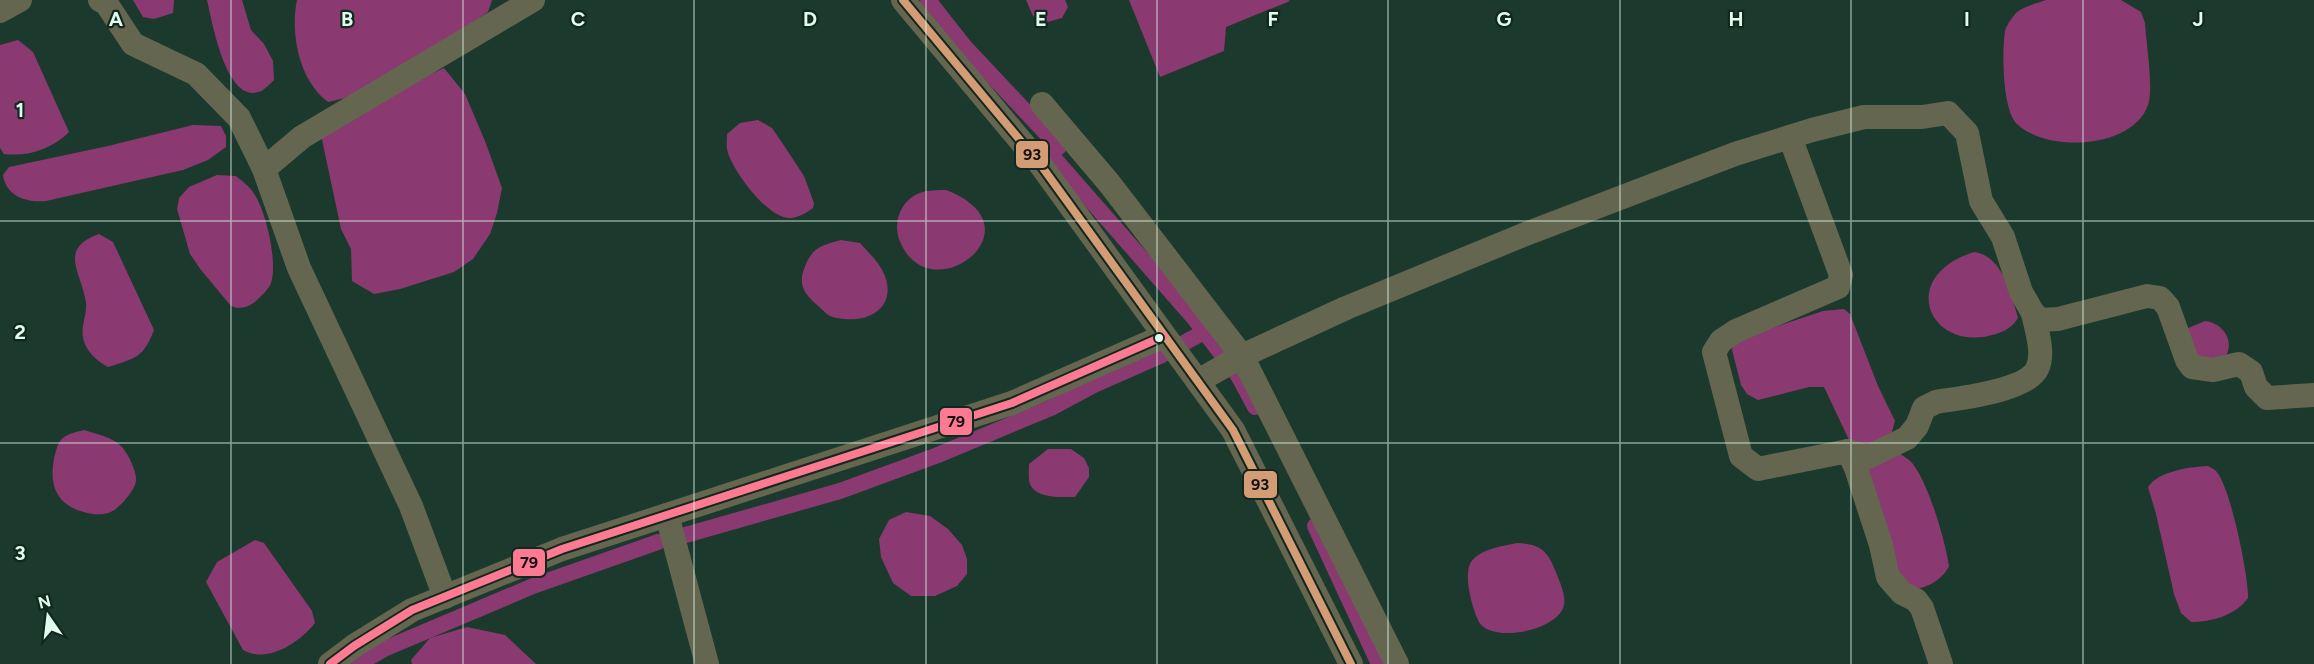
<svg xmlns="http://www.w3.org/2000/svg" width="2314" height="664" viewBox="0 0 2314 664" font-family="Figtree,sans-serif">
<style>
.water{fill:#8b3971}
.lines{fill:none;stroke-linecap:round;stroke-linejoin:round}
.canal{stroke:#8b3971;stroke-width:16}
.minor{stroke:#64664f;stroke-width:24}
.bus-1-casing{stroke:#12271d;stroke-width:12}
.bus-2-casing{stroke:#12271d;stroke-width:12}
.bus-1{stroke:#d39c74;stroke-width:8}
.bus-2{stroke:#fe7a93;stroke-width:8}
.grid{fill:none;stroke:#e1fbed;stroke-width:1.5;stroke-opacity:0.55}
.bus-dot{fill:#e1fbed;stroke:#12271d;stroke-width:2}
.grid-label{font-size:20px;text-anchor:middle;font-weight:bold;fill:#e1fbed;stroke:#12271d;stroke-width:4.5;stroke-linejoin:round;paint-order:stroke}
.line-badge{stroke:#12271d;stroke-width:2}
.pale-badge-label{font-size:16px;text-anchor:middle;font-weight:bold;fill:#111}
</style>
<rect width="100%" height="100%" fill="#1c392d"/>
<g class="water">
<path d="M 133,0 L 174,0 L 173,13 L 154,19 L 143,17 Z"/>
<path d="M 207,0 L 242,0 L 251,30 L 264,44 L 273,61 L 274,80 C 271,83 267,87 263,90 C 227,110 212,21 207,0 Z"/>
<path d="M 297,0 L 492,0 L 488,12 L 454,37 L 345,98 L 328,102 C 299,81 290,33 297,0 Z"/>
<path d="M 1026,0 L 1065,0 L 1068,7 L 1062,18 L 1048,22 L 1033,16 Z"/>
<path d="M 1129,0 L 1289,0 L 1290,1 L 1226,27 L 1224,51 L 1160,77 Z"/>
<path d="M 2046,0 L 2121,0 L 2141,12 L 2145,23 C 2146,43 2154,88 2148,105 C 2133,149 2047,153 2017,124 C 2002,110 2002,51 2005,31 C 2006,26 2013,16 2017,12 C 2024,6 2038,3 2046,0 Z"/>
<path d="M 18,40 L 33,52 L 69,132 C 52,149 28,157 4,154 L 0,148 L 0,45 Z"/>
<path d="M 444,68 L 465,94 L 485,141 L 502,188 L 497,213 L 490,234 L 473,259 L 454,272 L 400,289 L 374,294 L 352,281 L 351,249 L 341,229 L 321,135 L 351,112 Z"/>
<path d="M 758,120 L 772,128 L 783,144 L 804,176 L 814,203 L 813,208 C 808,212 799,217 792,218 C 769,221 734,172 728,153 C 726,147 727,140 727,134 L 740,123 Z"/>
<path d="M 193,125 L 221,126 L 226,136 L 226,147 L 208,160 L 183,170 L 46,201 C 26,203 6,196 3,175 L 9,167 L 108,146 Z"/>
<path d="M 217,175 L 236,176 C 242,181 249,186 253,192 C 266,210 278,262 271,283 C 269,289 261,296 256,301 C 249,307 240,310 231,306 L 201,270 L 190,254 L 177,209 L 179,198 L 189,187 Z"/>
<path d="M 946,190 C 1045,228 927,316 899,239 C 892,218 904,195 927,191 C 933,190 940,190 946,190 Z"/>
<path d="M 99,234 L 113,242 L 154,330 C 143,358 136,358 108,367 C 92,358 80,345 83,326 C 84,318 87,311 86,303 C 82,273 57,249 99,234 Z"/>
<path d="M 841,240 L 860,243 C 869,253 880,263 885,276 C 896,306 871,322 844,319 C 840,318 834,318 830,316 C 825,313 821,308 816,304 C 805,294 798,285 804,269 C 812,247 820,246 841,240 Z"/>
<path d="M 1974,252 C 2002,255 2012,295 2018,318 C 2012,327 2006,331 1996,334 C 1930,355 1895,277 1974,252 Z"/>
<path d="M 1844,309 L 1850,314 L 1878,386 L 1895,421 L 1891,435 C 1877,441 1865,449 1850,442 L 1824,387 L 1809,387 L 1758,400 L 1747,394 L 1741,385 L 1732,350 L 1734,344 L 1745,337 L 1823,311 Z"/>
<path d="M 2205,321 C 2224,323 2236,343 2224,359 L 2198,362 L 2186,329 Z"/>
<path d="M 84,430 C 96,434 113,437 122,447 C 128,454 137,471 136,481 C 135,489 124,502 118,507 C 111,514 102,515 93,514 C 60,509 48,490 54,459 C 56,451 57,443 63,438 C 69,433 77,432 84,430 Z"/>
<path d="M 1048,449 L 1071,449 L 1084,458 L 1089,468 L 1089,477 L 1075,497 C 1062,497 1036,499 1030,484 C 1028,479 1029,469 1029,464 Z"/>
<path d="M 1896,452 C 1904,456 1911,460 1915,467 C 1930,489 1945,540 1949,566 C 1943,579 1925,591 1910,588 C 1906,588 1900,583 1896,581 L 1866,464 Z"/>
<path d="M 2208,466 C 2210,467 2214,469 2216,471 C 2230,485 2249,577 2248,598 C 2236,615 2212,622 2191,622 L 2181,613 L 2174,594 L 2156,514 L 2148,487 C 2159,471 2189,467 2208,466 Z"/>
<path d="M 906,512 L 930,516 L 948,529 L 962,545 L 967,559 L 967,574 L 957,586 L 935,596 L 911,596 L 893,583 L 881,557 L 879,539 L 889,520 Z"/>
<path d="M 255,540 L 264,543 L 312,611 L 315,623 C 299,643 267,664 243,650 L 206,582 L 217,562 Z"/>
<path d="M 1517,543 C 1538,544 1547,549 1555,570 C 1559,580 1566,594 1564,605 C 1559,631 1488,645 1478,620 C 1472,607 1463,575 1471,562 C 1480,549 1503,546 1517,543 Z"/>
<path d="M 467,627 L 505,635 L 536,664 L 412,664 L 411,660 L 430,638 Z"/>
</g>
<g class="lines">
<g class="canal">
<path d="M 928,0 L 964,46 L 1059,147"/>
<path d="M 1053,157 L 1193,317 L 1239,377 L 1255,407"/>
<path d="M 1315,526 L 1379,664"/>
<path d="M 682,536 L 840,491 L 938,455 L 1053,407 L 1094,385 L 1160,356 L 1204,332"/>
<path d="M 358,664 L 384,649 L 533,586 L 658,542"/>
</g>
<g class="minor">
<path d="M 100,0 L 106,3 L 133,44 L 196,74 L 239,118 L 264,169 L 299,268 L 411,506 L 445,597"/>
<path d="M 903,0 L 1040,164 L 1233,430 L 1351,664"/>
<path d="M 0,11 L 20,0"/>
<path d="M 1042,104 L 1109,183 L 1242,356 L 1397,664"/>
<path d="M 1790,137 L 1841,275 L 1838,287 L 1736,331 L 1721,341 L 1714,352 L 1741,456 L 1758,469 L 1848,451 L 1856,468 L 1881,545 L 1888,577 L 1902,593 L 1916,600 L 1922,608 L 1941,664"/>
<path d="M 264,169 L 302,137 L 533,0"/>
<path d="M 1198,381 L 1242,356 L 1346,308 L 1523,235 L 1735,154 L 1812,130 L 1864,117 L 1922,117 L 1948,113 L 1967,133 L 1981,201 L 2003,237 L 2021,292 L 2033,313 L 2041,320 L 2058,319 L 2147,296 L 2160,298 L 2168,307 L 2187,360 L 2192,367 L 2213,370 L 2239,364 L 2251,372 L 2256,387 L 2267,398 L 2314,395"/>
<path d="M 1848,451 L 1868,457 L 1907,438 L 1917,426 L 1924,408 L 1936,402 C 1959,398 2026,391 2037,369 C 2045,353 2036,329 2033,313"/>
<path d="M 667,515 L 707,664"/>
<path d="M 330,664 L 354,646 L 412,610 L 562,549 L 1012,403 L 1164,336"/>
</g>
<g class="bus-1-casing">
<path id="bus-1" d="M 903,0 L 1040,164 L 1233,430 L 1351,664"/>
</g>
<g class="bus-2-casing">
<path id="bus-2" d="M 330,664 L 354,646 L 412,610 L 562,549 L 1012,403 L 1164,336"/>
</g>
<use href="#bus-1" class="bus-1"/>
<use href="#bus-2" class="bus-2"/>
</g>
<path class="grid" d="M 231,0 L 231,664M 463,0 L 463,664M 694,0 L 694,664M 926,0 L 926,664M 1157,0 L 1157,664M 1388,0 L 1388,664M 1620,0 L 1620,664M 1851,0 L 1851,664M 2083,0 L 2083,664M 0,221 L 2314,221M 0,443 L 2314,443"/>
<circle class="bus-dot" cx="1159" cy="338" r="5"/>
<g class="grid-label">
<text x="116" y="26">A</text>
<text x="347" y="26">B</text>
<text x="578" y="26">C</text>
<text x="810" y="26">D</text>
<text x="1041" y="26">E</text>
<text x="1273" y="26">F</text>
<text x="1504" y="26">G</text>
<text x="1736" y="26">H</text>
<text x="1967" y="26">I</text>
<text x="2198" y="26">J</text>
<text x="20" y="117">1</text>
<text x="20" y="339">2</text>
<text x="20" y="560">3</text>
</g>
<g class="line-badge">
<rect x="1015" y="140" width="34" height="29" rx="6" fill="#d39c74"/>
<rect x="939" y="407" width="34" height="29" rx="6" fill="#fe7a93"/>
<rect x="1243" y="470" width="35" height="29" rx="6" fill="#d39c74"/>
<rect x="512" y="548" width="34" height="29" rx="6" fill="#fe7a93"/>
</g>
<g class="pale-badge-label">
<text x="1032" y="160">93</text>
<text x="956" y="427">79</text>
<text x="1260" y="490">93</text>
<text x="529" y="568">79</text>
</g>
<g transform="translate(48 616) rotate(346)" stroke="#12271d" stroke-width="4.5" paint-order="stroke">
<path d="M0-4.5L10 22L0 15L-10 22Z" fill="#e1fbed"/>
<text y="-9" font-size="16" font-weight="bold" text-anchor="middle" fill="#e1fbed">N</text>
</g>
</svg>
